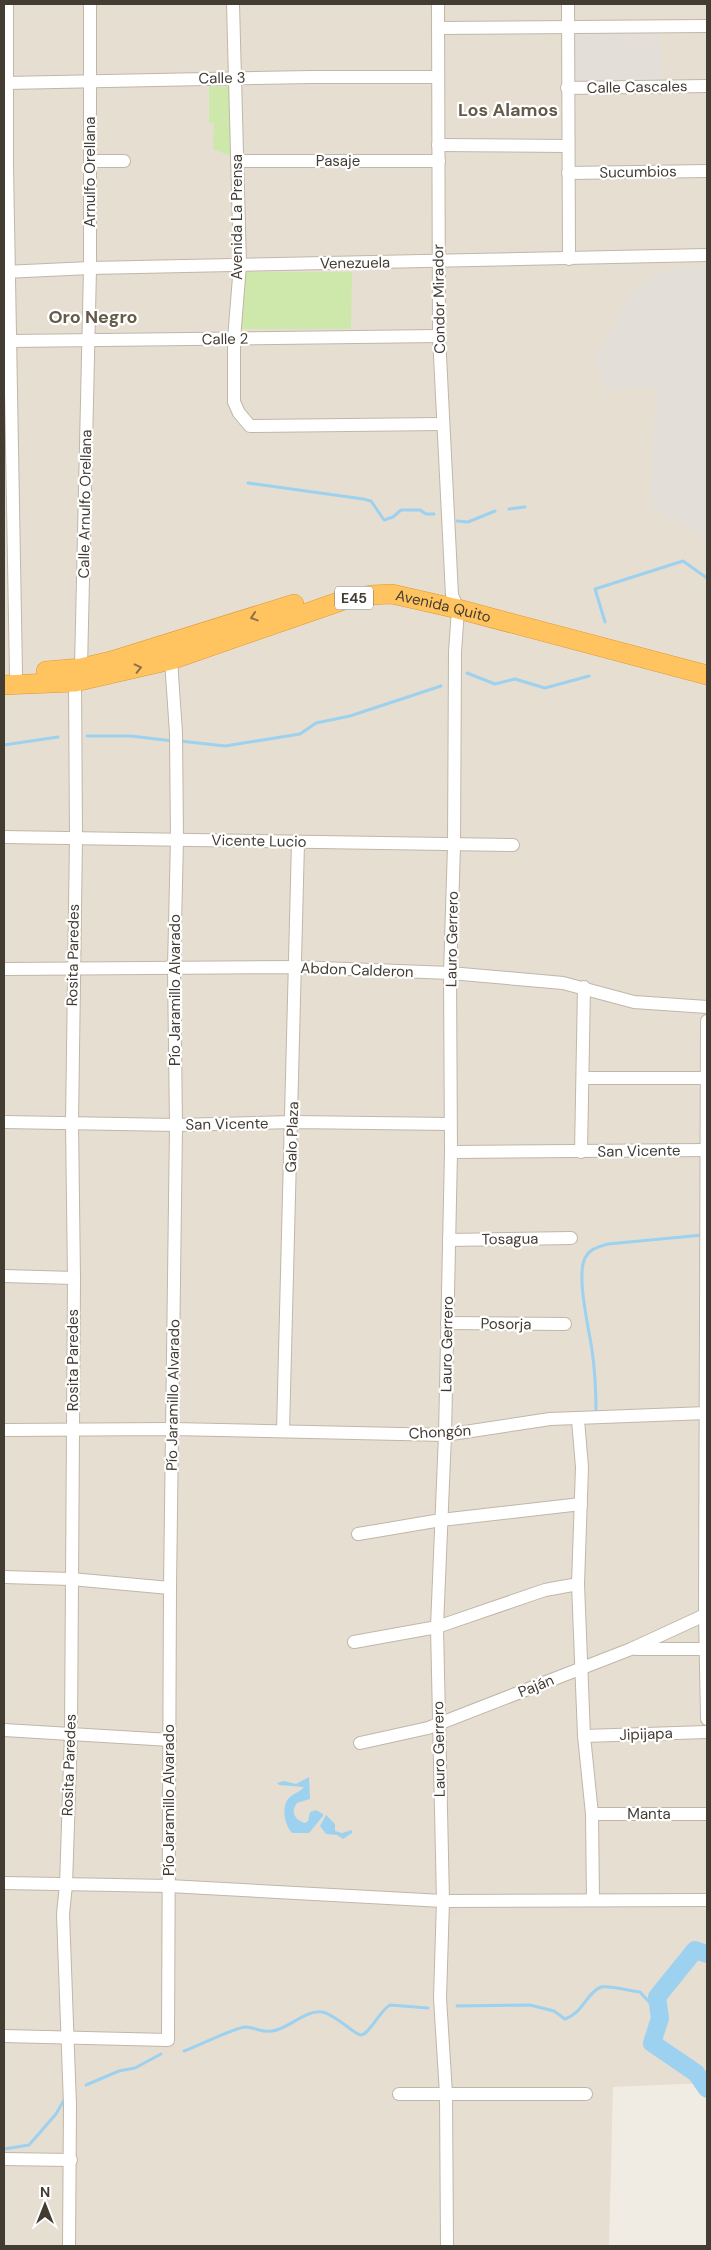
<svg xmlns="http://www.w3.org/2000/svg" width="711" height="2250" viewBox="0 0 711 2250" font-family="'DM Sans',sans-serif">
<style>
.residential{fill:#e6ded1}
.industrial{fill:#e3ded8}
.green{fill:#cee7aa}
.water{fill:#9dd1f0}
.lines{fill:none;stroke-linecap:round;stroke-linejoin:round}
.stream{stroke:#9dd1f0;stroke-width:3}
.river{stroke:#9dd1f0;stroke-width:18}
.minor-casing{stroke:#c0b7a8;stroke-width:14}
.highway-casing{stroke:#de9830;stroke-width:20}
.minor{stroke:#fff;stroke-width:12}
.highway{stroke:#ffc460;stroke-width:19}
.oneway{stroke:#8e7245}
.labels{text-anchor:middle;stroke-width:4.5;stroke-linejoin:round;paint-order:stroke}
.shield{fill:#fff;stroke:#7b7670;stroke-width:1}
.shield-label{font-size:14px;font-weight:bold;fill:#433c33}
.street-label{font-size:15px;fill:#433c33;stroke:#fff}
.quarter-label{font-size:18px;font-weight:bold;fill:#665a4a;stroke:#fff}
</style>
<rect width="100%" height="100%" fill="#f1ece3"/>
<path class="residential" d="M 4,4 L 707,4 L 707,2083 L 613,2087 L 609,2246 L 4,2246 Z"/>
<g class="industrial">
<path d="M 572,32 L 661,32 L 662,84 L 572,85 Z"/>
<path d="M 707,267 L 707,547 L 703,537 L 650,506 L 656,387 L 625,387 L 606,393 L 595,358 L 631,292 L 654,275 L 673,268 Z"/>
</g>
<g class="green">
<path d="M 209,86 L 229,87 L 229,122 L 234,123 L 234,157 L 213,149 L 214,124 L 209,122 Z"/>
<path d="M 241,272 L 352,272 L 351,329 L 241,329 Z"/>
</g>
<g class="water">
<path d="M 309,1777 L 310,1799 L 297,1803 C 290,1812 295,1820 305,1823 L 308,1821 L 310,1812 L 316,1810 L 323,1814 L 323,1816 L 309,1833 L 292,1833 C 285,1826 281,1808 288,1799 C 292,1794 300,1792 304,1787 L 279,1785 L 277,1783 L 284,1781 L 296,1784 Z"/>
<path d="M 326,1815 L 335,1824 L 335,1831 L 342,1833 L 352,1830 L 352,1833 L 343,1839 L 337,1835 L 326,1834 L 320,1826 Z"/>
</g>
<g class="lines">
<g class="stream">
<path d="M 248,483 L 363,499 L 371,501 L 384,520 L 393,517 L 401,510 L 420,510 L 426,514 L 434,514"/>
<path d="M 509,509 L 525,507"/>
<path d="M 457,521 L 468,522 L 495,511"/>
<path d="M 605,622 L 595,589 L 683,561 L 707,578"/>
<path d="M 467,673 L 495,684 L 515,679 L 545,688 L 589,676"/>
<path d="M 87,736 L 131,736 L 173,741"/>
<path d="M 180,741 L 225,746 L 300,734 L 316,723 L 350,716 L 441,686"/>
<path d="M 4,745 L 58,737"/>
<path d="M 596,1412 C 596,1392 595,1371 592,1350 C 589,1329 576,1276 585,1258 C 590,1248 599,1247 608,1244 L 703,1235"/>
<path d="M 457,2006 L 530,2005 L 554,2011 L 565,2019 C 584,2012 586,1993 601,1987 C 608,1985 631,1991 640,1992 L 652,2005 L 660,2018"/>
<path d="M 184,2051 C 198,2046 234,2028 245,2027 C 254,2027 263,2033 272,2031 C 289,2029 304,2010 322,2012 C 335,2014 355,2035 361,2035 C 370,2034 380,2010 390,2005 L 428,2008"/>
<path d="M 86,2085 L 119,2071 L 135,2068 L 161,2054"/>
<path d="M 4,2149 L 29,2145 L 56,2114 L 64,2100"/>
</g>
<path class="river" d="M 707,1954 L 695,1950 L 657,1997 L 660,2018 L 652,2043 L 696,2073 L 707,2089"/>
<g class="minor-casing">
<g id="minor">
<path d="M 7,4 L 7,166 L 16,674"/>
<path d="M 233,4 L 240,265 L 234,339 L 234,402 L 239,413 L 250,426 L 442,424"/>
<path d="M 438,4 L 439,336 L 452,595 L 458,609 L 455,652 L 454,846 L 450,973 L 451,1152 L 445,1435 L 437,1627 L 443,1901 L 440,1998 L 446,2094 L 447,2246"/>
<path d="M 568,4 L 569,259"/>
<path d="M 438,28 L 707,26"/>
<path d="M 6,83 L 311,77 L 438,77"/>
<path d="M 567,88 L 707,86"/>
<path d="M 438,145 L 568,146"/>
<path d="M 90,161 L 124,161"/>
<path d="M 237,161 L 439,161"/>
<path d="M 568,173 L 707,171"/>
<path d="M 4,272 L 90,268 L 707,255"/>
<path d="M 11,341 L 439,336"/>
<path d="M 81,668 L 90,268 L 90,4"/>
<path d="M 4,837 L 513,845"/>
<path d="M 4,969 L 296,967 L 450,973 L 563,983 L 634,1002 L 707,1007"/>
<path d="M 707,1021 L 705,1614 L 707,1719"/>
<path d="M 583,1078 L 706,1078"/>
<path d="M 4,1122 L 176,1125 L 293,1122 L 450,1124"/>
<path d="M 451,1152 L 706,1150"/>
<path d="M 581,1152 L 584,987"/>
<path d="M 449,1240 L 571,1238"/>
<path d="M 4,1276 L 74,1278"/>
<path d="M 447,1323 L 565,1324"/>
<path d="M 578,1420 L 582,1467 L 578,1584 L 584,1736 L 592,1814 L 593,1900"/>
<path d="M 4,1430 L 173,1429 L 445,1435 L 550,1419 L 707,1413"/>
<path d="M 283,1431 L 298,842"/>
<path d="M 358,1534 L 441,1520 L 581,1504"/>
<path d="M 4,1577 L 71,1579 L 170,1588"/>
<path d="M 354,1642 L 437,1627 L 545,1590 L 578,1584"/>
<path d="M 636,1649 L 707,1649"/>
<path d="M 4,1730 L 170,1740"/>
<path d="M 584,1736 L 707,1732"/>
<path d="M 360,1743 L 428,1728 L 631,1649 L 707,1614"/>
<path d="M 592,1814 L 707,1814"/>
<path d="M 4,1883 L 169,1886 L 443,1901 L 707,1900"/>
<path d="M 4,2036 L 168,2040 L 170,1588 L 176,1125 L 174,968 L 177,839 L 176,733 L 171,660"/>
<path d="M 399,2094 L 586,2094"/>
<path d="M 4,2159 L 71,2160"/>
<path d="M 69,2246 L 70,2105 L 63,1914 L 66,1885 L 71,1733 L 74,1278 L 72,1123 L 76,837 L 75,682"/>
</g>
</g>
<g class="highway-casing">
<g id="highway">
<path d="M 46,671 L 81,668 L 111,661 L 294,604"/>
<path id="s1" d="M 4,685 L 75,682 L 171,660 L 347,599 L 371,595 L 392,594 L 458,609 L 707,675"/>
</g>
</g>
<use href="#minor" class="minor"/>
<use href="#highway" class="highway"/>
</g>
<defs><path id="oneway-chevron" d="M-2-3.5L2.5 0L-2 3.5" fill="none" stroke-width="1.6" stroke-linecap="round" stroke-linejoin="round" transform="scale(1.25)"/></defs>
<g class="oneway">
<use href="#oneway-chevron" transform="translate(254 617) rotate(162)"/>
<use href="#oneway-chevron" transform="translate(138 668) rotate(-13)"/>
</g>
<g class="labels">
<rect class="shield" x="335" y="586.5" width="38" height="23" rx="4"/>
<g class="shield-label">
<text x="354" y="603">E45</text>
</g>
<g class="street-label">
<text transform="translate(222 78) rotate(-1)" y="5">Calle 3</text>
<text transform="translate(637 87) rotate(-1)" y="5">Calle Cascales</text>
<text x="338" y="166">Pasaje</text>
<text transform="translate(90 172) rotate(-90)" y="5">Arnulfo Orellana</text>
<text transform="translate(638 172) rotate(-1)" y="5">Sucumbios</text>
<text transform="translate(237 217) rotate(-90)" y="5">Avenida La Prensa</text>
<text transform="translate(355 263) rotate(-1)" y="5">Venezuela</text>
<text transform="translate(439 299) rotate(-91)" y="5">Condor Mirador</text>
<text transform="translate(225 339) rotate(-1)" y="5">Calle 2</text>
<text transform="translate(85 504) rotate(-89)" y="5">Calle Arnulfo Orellana</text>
<text dy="5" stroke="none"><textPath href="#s1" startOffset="454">Avenida Quito</textPath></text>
<text transform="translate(259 841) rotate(1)" y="5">Vicente Lucio</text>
<text transform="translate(452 939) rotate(-89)" y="5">Lauro Gerrero</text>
<text transform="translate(73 955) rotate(-89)" y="5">Rosita Paredes</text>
<text transform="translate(357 970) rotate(2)" y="5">Abdon Calderon</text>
<text transform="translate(175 990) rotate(-90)" y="5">Pío Jaramillo Alvarado</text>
<text transform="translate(227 1124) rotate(-1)" y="5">San Vicente</text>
<text transform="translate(292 1137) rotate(-88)" y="5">Galo Plaza</text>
<text transform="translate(639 1151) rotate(-1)" y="5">San Vicente</text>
<text transform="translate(510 1239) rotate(-1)" y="5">Tosagua</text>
<text transform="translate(506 1324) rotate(1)" y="5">Posorja</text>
<text transform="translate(447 1344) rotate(-89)" y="5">Lauro Gerrero</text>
<text transform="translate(73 1360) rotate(-90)" y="5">Rosita Paredes</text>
<text transform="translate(173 1395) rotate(-89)" y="5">Pío Jaramillo Alvarado</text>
<text transform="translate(440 1432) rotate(-3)" y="5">Chongón</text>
<text transform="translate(536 1686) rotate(-22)" y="5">Paján</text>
<text transform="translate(646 1734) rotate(-2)" y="5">Jipijapa</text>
<text transform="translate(439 1749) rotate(-91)" y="5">Lauro Gerrero</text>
<text transform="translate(69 1765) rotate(-88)" y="5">Rosita Paredes</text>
<text transform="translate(169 1800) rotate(-90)" y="5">Pío Jaramillo Alvarado</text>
<text x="649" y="1819">Manta</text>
</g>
<g class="quarter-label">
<text x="508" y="116">Los Alamos</text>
<text x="93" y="323">Oro Negro</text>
</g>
</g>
<rect width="711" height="2250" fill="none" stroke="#433c33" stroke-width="10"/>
<g transform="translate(45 2205)" stroke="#ffffff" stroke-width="4" paint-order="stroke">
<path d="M0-4L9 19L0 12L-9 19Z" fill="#433c33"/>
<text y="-8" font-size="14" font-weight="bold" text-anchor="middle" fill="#433c33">N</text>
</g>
</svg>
